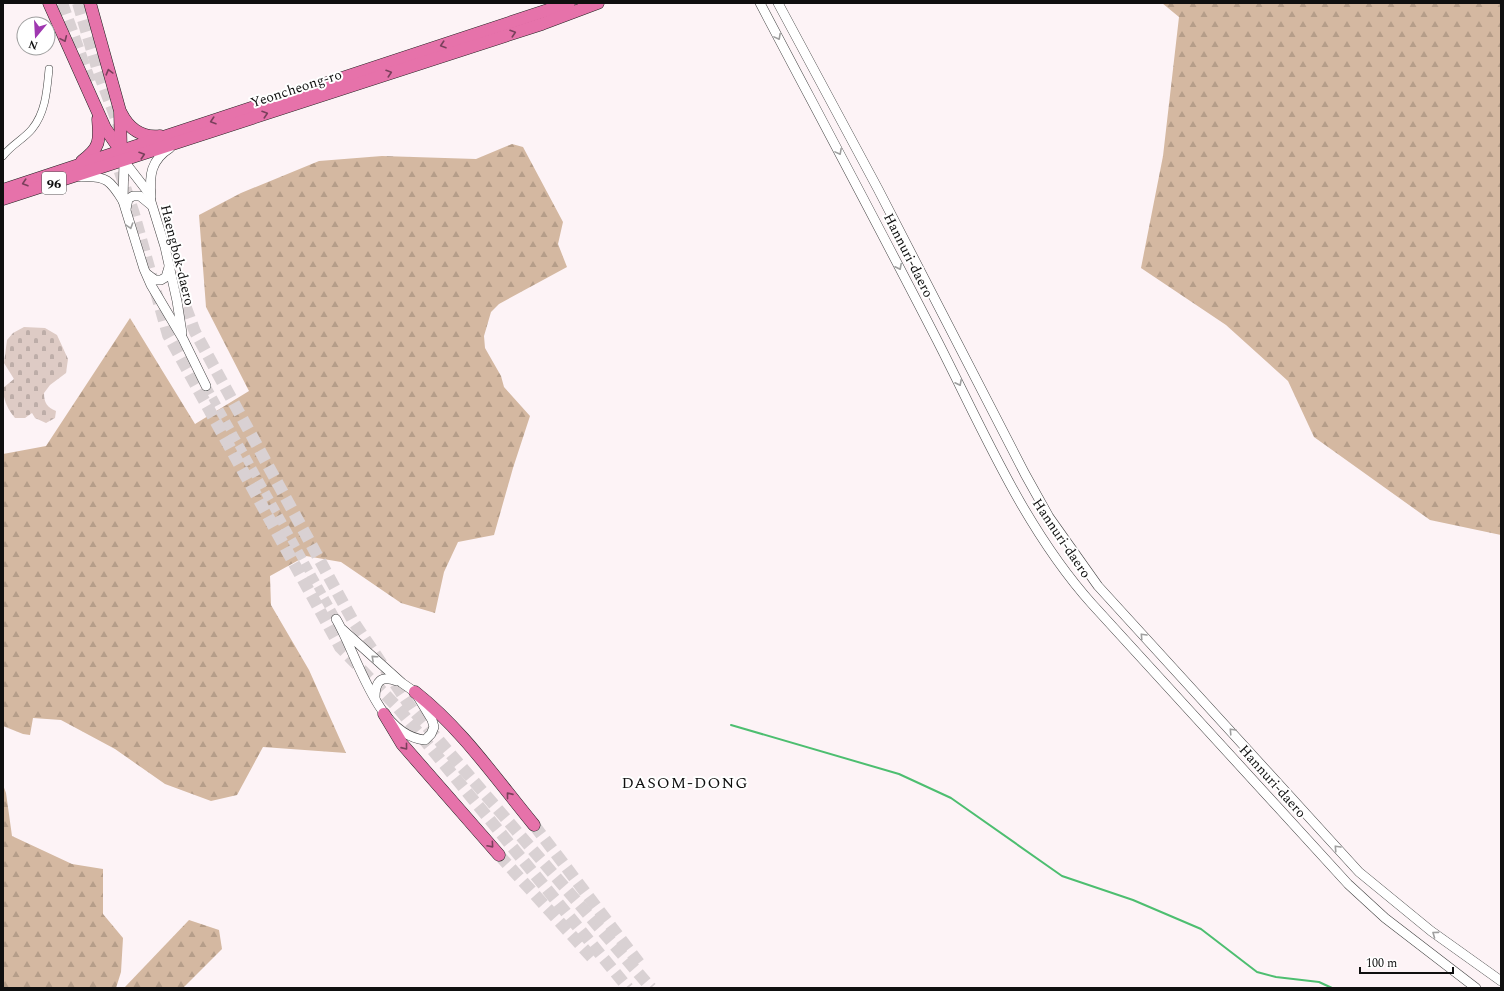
<svg xmlns="http://www.w3.org/2000/svg" width="1504" height="991" viewBox="0 0 1504 991" font-family="Spectral,serif">
<style>
.forest{fill:url(#forest-firs)}
.cemetery{fill:url(#cemetery-stones)}
.lines{fill:none;stroke-linecap:round;stroke-linejoin:round}
.stream{stroke:#4dbe70;stroke-width:2}
.tertiary-tunnel{stroke:#d9d1d3;stroke-width:9;stroke-dasharray:9 4.5;stroke-linecap:butt}
.trunk-tunnel{stroke:#d9d1d3;stroke-width:12;stroke-dasharray:12 6;stroke-linecap:butt}
.minor-casing{stroke:#424242;stroke-width:8}
.tertiary-casing{stroke:#424242;stroke-width:10}
.trunk-casing{stroke:#202020;stroke-width:13}
.minor{stroke:#fff;stroke-width:7}
.tertiary{stroke:#fff;stroke-width:9}
.trunk{stroke:#e672aa;stroke-width:12}
.oneway{stroke:#7a405c}
.oneway2{stroke:#9f9f9f}
.labels{text-anchor:middle;stroke-width:4;stroke-linejoin:round;paint-order:stroke}
.shield{fill:#fff;stroke:#575757;stroke-width:1}
.shield-label{font-size:13px;font-weight:bold;fill:#0f0f0f}
.street-label{font-size:14px;fill:#0f0f0f;stroke:#fff}
.quarter-label{font-size:16px;letter-spacing:1px;fill:#0f0f0f;stroke:#fff}
</style>
<defs>
<pattern id="forest-firs" width="22" height="20" patternUnits="userSpaceOnUse"><rect width="22" height="20" fill="#d4b8a1"/><path d="M5 1l3.5 6h-7zM16 11l3.5 6h-7z" fill="#b59d89"/></pattern>
<pattern id="cemetery-stones" width="16" height="16" patternUnits="userSpaceOnUse"><rect width="16" height="16" fill="#decbc5"/><path d="M2 7V4a2 2 0 0 1 4 0v3zM10 15v-3a2 2 0 0 1 4 0v3z" fill="#bdada8"/></pattern>
</defs>
<rect width="100%" height="100%" fill="#fdf3f6"/>
<g class="forest">
<path d="M 1162,3 L 1501,3 L 1501,535 L 1430,520 L 1314,437 L 1288,381 L 1226,325 L 1141,268 L 1163,156 L 1179,17 Z"/>
<path d="M 512,144 L 523,147 L 563,222 L 558,244 L 567,267 L 499,304 L 491,312 L 484,336 L 485,348 L 501,376 L 504,387 L 530,416 L 513,468 L 494,535 L 458,542 L 444,572 L 435,613 L 401,603 L 341,562 L 306,556 L 270,576 L 271,605 L 309,670 L 346,753 L 263,747 L 237,795 L 211,801 L 165,784 L 115,749 L 61,720 L 33,718 L 30,735 L 23,734 L 3,726 L 3,454 L 46,446 L 130,318 L 195,424 L 249,391 L 206,307 L 199,215 L 241,193 L 319,161 L 382,156 L 476,159 Z"/>
<path d="M 3,785 L 6,793 L 12,836 L 72,864 L 103,869 L 103,914 L 123,938 L 121,972 L 116,988 L 3,988 Z"/>
<path d="M 189,920 L 219,930 L 222,949 L 183,988 L 124,988 Z"/>
</g>
<path class="cemetery" d="M 24,327 L 45,328 L 57,335 L 68,359 L 66,373 L 50,385 L 44,393 C 44,403 47,407 56,411 L 55,418 L 46,423 L 35,418 L 32,413 L 25,418 L 15,418 C 8,410 3,399 3,388 L 14,379 L 4,363 L 7,340 L 13,333 Z"/>
<g class="lines">
<path class="stream" d="M 731,725 L 899,774 L 951,798 L 1062,876 L 1133,900 L 1201,929 L 1257,972 L 1276,977 L 1319,982 L 1332,988"/>
<path class="tertiary-tunnel" d="M 206,386 L 336,619"/>
<g class="trunk-tunnel">
<path d="M 62,3 L 92,87"/>
<path d="M 78,3 L 98,71 L 120,129"/>
<path d="M 114,154 L 134,214 L 168,335 L 340,647 L 398,708 L 628,988"/>
<path d="M 173,273 L 195,332 L 353,621 L 412,709 L 651,988"/>
<path d="M 534,825 L 639,963"/>
<path d="M 499,855 L 595,961"/>
</g>
<g class="minor-casing">
<path id="minor" d="M 3,156 C 11,145 24,139 32,129 C 46,112 47,89 49,69"/>
</g>
<g class="tertiary-casing">
<g id="tertiary">
<path d="M 760,3 C 819,115 879,227 937,340 C 983,430 1024,528 1092,604 L 1348,884 L 1385,918 L 1476,988"/>
<path d="M 778,3 L 878,189 L 1025,474 L 1049,517 L 1098,586 L 1359,872 L 1431,931 L 1501,981"/>
<path d="M 124,161 L 123,201 L 144,269 L 151,285 L 183,339 L 206,386"/>
<path d="M 124,161 L 148,192 L 165,247 L 177,301 L 182,333"/>
<path d="M 81,177 C 106,175 111,181 123,201"/>
<path d="M 151,197 C 149,175 151,160 170,148"/>
<path d="M 126,209 L 128,199 L 133,196 L 140,196 L 151,205"/>
<path d="M 147,274 L 155,280 L 161,280 L 166,277 L 169,267"/>
<path d="M 336,619 C 357,654 377,736 425,740 L 431,734 L 434,727 L 432,720 L 415,692 L 402,683 L 342,629"/>
<path d="M 375,698 C 375,681 381,675 397,681"/>
</g>
</g>
<g class="trunk-casing">
<g id="trunk">
<path d="M 49,3 L 105,128 L 121,151"/>
<path d="M 90,3 L 120,111 L 121,152"/>
<path d="M 121,113 C 129,129 142,138 160,136"/>
<path d="M 82,161 C 100,148 100,141 98,119"/>
<path d="M 3,190 L 569,3"/>
<path d="M 3,199 L 542,24 L 598,3"/>
<path d="M 415,692 C 462,729 496,779 534,825"/>
<path d="M 384,714 L 402,744 L 499,855"/>
</g>
</g>
<use href="#minor" class="minor"/>
<use href="#tertiary" class="tertiary"/>
<use href="#trunk" class="trunk"/>
</g>
<defs><path id="oneway-chevron" d="M-2-3.5L2.5 0L-2 3.5" fill="none" stroke-width="1.6" stroke-linecap="round" stroke-linejoin="round"/></defs>
<g class="oneway">
<use href="#oneway-chevron" transform="translate(513 33) rotate(-18)"/>
<use href="#oneway-chevron" transform="translate(64 39) rotate(66)"/>
<use href="#oneway-chevron" transform="translate(443 45) rotate(162)"/>
<use href="#oneway-chevron" transform="translate(109 72) rotate(-105)"/>
<use href="#oneway-chevron" transform="translate(389 73) rotate(-18)"/>
<use href="#oneway-chevron" transform="translate(265 114) rotate(-18)"/>
<use href="#oneway-chevron" transform="translate(213 121) rotate(162)"/>
<use href="#oneway-chevron" transform="translate(142 155) rotate(-18)"/>
<use href="#oneway-chevron" transform="translate(25 183) rotate(162)"/>
<use href="#oneway-chevron" transform="translate(405 747) rotate(51)"/>
<use href="#oneway-chevron" transform="translate(509 795) rotate(-129)"/>
<use href="#oneway-chevron" transform="translate(491 845) rotate(49)"/>
</g>
<g class="oneway2">
<use href="#oneway-chevron" transform="translate(778 37) rotate(62)"/>
<use href="#oneway-chevron" transform="translate(839 152) rotate(62)"/>
<use href="#oneway-chevron" transform="translate(130 226) rotate(73)"/>
<use href="#oneway-chevron" transform="translate(899 267) rotate(63)"/>
<use href="#oneway-chevron" transform="translate(959 383) rotate(63)"/>
<use href="#oneway-chevron" transform="translate(1143 636) rotate(-133)"/>
<use href="#oneway-chevron" transform="translate(374 658) rotate(-138)"/>
<use href="#oneway-chevron" transform="translate(1232 731) rotate(-133)"/>
<use href="#oneway-chevron" transform="translate(1337 848) rotate(-133)"/>
<use href="#oneway-chevron" transform="translate(1435 934) rotate(-144)"/>
</g>
<g class="labels">
<rect class="shield" x="42" y="172" width="24" height="22" rx="3"/>
<g class="shield-label">
<text x="54" y="188">96</text>
</g>
<g class="street-label">
<text transform="translate(296 88) rotate(-18)" y="5">Yeoncheong-ro</text>
<text transform="translate(178 255) rotate(76)" y="5">Haengbok-daero</text>
<text transform="translate(909 255) rotate(63)" y="5">Hannuri-daero</text>
<text transform="translate(1062 538) rotate(56)" y="5">Hannuri-daero</text>
<text transform="translate(1273 781) rotate(48)" y="5">Hannuri-daero</text>
</g>
<g class="quarter-label">
<text x="685" y="788">DASOM-DONG</text>
</g>
</g>
<rect width="1504" height="991" fill="none" stroke="#0f0f0f" stroke-width="8"/>
<g transform="translate(36 36) rotate(198)"><circle r="19" fill="#ffffff" stroke="#9f9f9f"/>
<path d="M0-3L7 15L0 10L-7 15Z" fill="#9f37b0"/>
<text y="-6" font-size="11" font-weight="bold" text-anchor="middle" fill="#0f0f0f">N</text>
</g>
<path d="M1360 967v6h93v-6" fill="none" stroke="#0f0f0f" stroke-width="2"/>
<text x="1366" y="967" font-size="12" fill="#0f0f0f" stroke="#ffffff" stroke-width="3" paint-order="stroke">100 m</text>
</svg>
